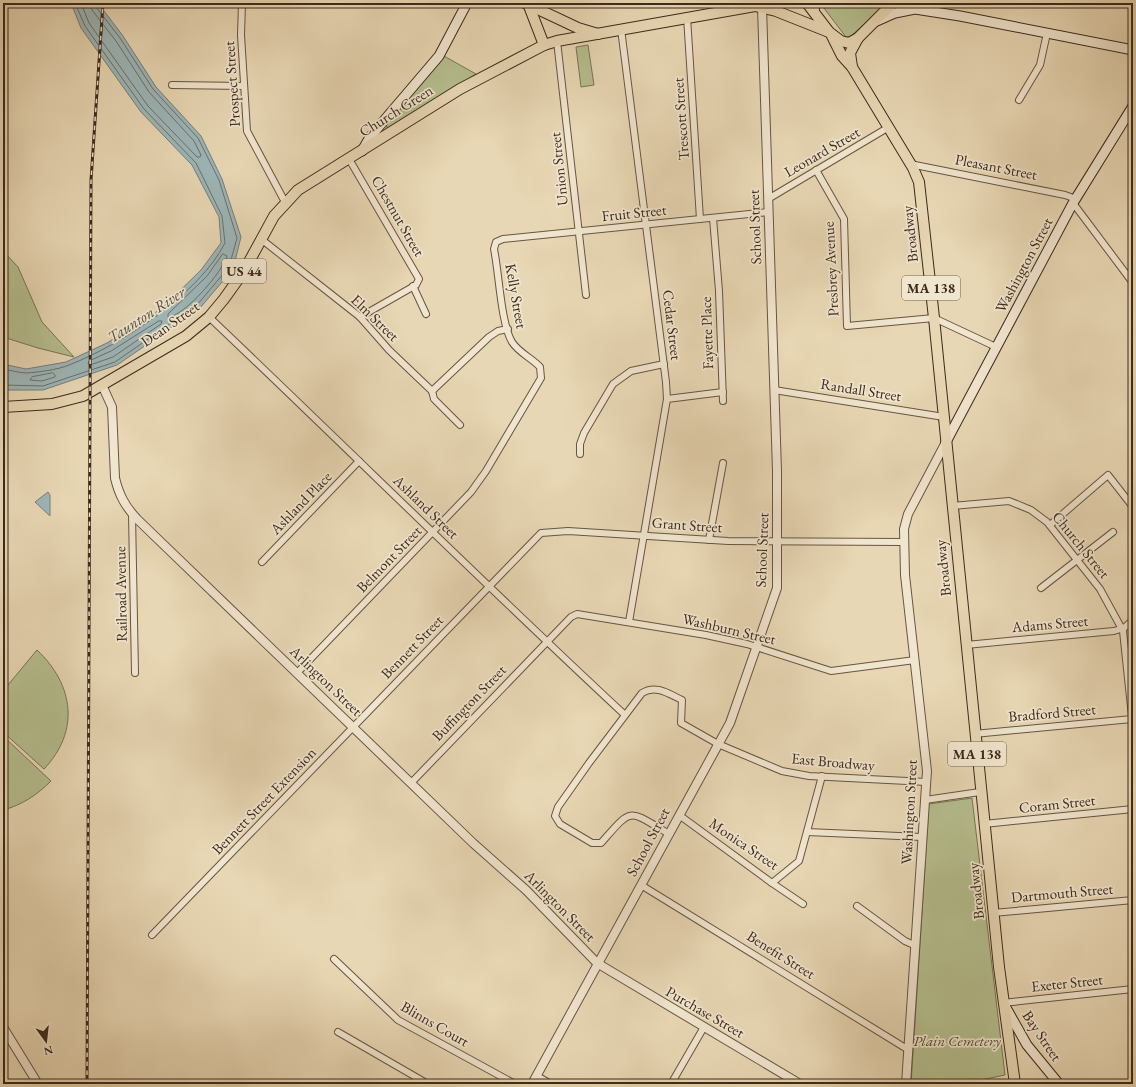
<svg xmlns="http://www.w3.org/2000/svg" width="1136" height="1087" viewBox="0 0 1136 1087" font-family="'EB Garamond',serif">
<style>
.green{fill:#b5be8e;stroke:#787454}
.water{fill:#9db6b9;stroke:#767e7a}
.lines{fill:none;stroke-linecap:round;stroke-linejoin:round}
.shore{stroke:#6c706a;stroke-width:1}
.minor-casing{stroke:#675541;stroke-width:8}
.tertiary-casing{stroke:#675541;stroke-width:10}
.secondary-casing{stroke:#3c2a1b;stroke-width:11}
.primary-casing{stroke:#3c2a1b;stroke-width:12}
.trunk-casing{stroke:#3c2a1b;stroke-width:12}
.minor{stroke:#f0e5ce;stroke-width:6}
.tertiary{stroke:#f0e5ce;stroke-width:8}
.secondary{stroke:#f0e5ce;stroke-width:9}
.primary{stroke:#e8d7b4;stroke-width:10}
.trunk{stroke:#e8d7b4;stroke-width:10}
.rail-casing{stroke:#3c2a1b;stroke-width:3}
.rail{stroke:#f0e5ce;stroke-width:1.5;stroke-dasharray:4.5;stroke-linecap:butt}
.labels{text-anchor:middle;stroke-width:3.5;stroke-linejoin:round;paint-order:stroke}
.shield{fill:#f0e5ce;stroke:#726251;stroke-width:1}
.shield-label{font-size:14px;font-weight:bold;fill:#3c2a1b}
.street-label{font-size:15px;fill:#3c2a1b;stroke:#f0e5ce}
.park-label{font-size:15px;font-style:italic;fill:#544832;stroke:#f0e5ce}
.water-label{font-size:16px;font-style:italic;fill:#544d42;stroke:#f0e5ce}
</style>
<rect width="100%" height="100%" fill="#e8d7b4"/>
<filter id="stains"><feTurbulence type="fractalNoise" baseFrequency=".005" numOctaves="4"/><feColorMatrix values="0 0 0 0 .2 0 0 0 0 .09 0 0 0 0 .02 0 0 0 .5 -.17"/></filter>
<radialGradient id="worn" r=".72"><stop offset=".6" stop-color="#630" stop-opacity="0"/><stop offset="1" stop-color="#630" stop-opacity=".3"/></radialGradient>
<g class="green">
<path d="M 820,3 L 887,3 L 850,37 L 846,37 Z"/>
<path d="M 588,45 L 594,85 L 581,87 L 576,47 Z"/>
<path d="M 444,56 L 476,74 L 390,128 L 386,127 L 386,124 Z"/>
<path d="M 3,251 L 18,267 L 42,322 L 74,357 L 38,348 L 3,337 Z"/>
<path d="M 37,650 C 74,685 80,731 44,769 L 3,732 L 3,691 Z"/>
<path d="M 3,736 L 51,781 C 37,795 22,805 3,810 Z"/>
<path d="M 972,798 L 1005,1075 L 962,1084 L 911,1084 L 929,804 Z"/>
</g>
<g class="water">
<path d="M 71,3 L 98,3 L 123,36 L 156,87 L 201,136 L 222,179 L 241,237 L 233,269 L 200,308 L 117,365 L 43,390 L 7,390 L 3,389 L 3,364 L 26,369 L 66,362 L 107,343 L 161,309 L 201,270 L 221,243 L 219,217 L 192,165 L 141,112 L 81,28 Z"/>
<path d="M 48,492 L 50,495 L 50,516 L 35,502 Z"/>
</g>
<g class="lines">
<g class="shore">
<path d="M 81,3 L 89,23 L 148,106 L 197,157 L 200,157 L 201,155 L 194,141 L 149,92 L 116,41 L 92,10 L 90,3"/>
<path d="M 223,254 L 227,256 C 223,271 185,316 168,317 L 168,314 L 207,276 Z"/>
<path d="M 159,321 L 162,321 L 161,324 L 113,357 L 90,365 L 88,364 L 89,361 L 111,351 Z"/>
<path d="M 3,369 C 10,370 19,373 27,373 C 39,372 57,370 69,365 C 121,345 199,294 225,243 L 222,216 L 196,163 L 144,109 L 85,26 L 75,3"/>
<path d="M 53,373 L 55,375 L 55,377 L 42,381 L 30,380 L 32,377 Z"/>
<path d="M 3,385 L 43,386 L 115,362 L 197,305 L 229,267 L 237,238 L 219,180 L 198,138 L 153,89 L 120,38 L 96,7 L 95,3"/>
</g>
<g class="minor-casing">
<g id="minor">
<path d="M 242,3 L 241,35 L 247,131 L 285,202"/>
<path d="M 687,17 L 700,219"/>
<path d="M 621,29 L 666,382 L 667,399 L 629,622"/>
<path d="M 557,41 L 586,295"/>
<path d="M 172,85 L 244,86"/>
<path d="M 1019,100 L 1040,65 L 1047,33"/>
<path d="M 349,159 L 419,279 L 416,285 L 360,317"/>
<path d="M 910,164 L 1065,195 L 1076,199"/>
<path d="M 816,170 L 844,219 L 847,326 L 934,318 L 996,347"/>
<path d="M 768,199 L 889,127"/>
<path d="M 1073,203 L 1133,283"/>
<path d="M 713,218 L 719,291 L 723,401"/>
<path d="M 261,239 L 360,317 L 389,350 L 432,391 L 434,399 L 460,425"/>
<path d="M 413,286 L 426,314"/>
<path d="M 209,317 C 348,449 484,584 625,715"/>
<path d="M 774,390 L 944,417"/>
<path d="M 432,391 L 489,337 L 498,331 L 508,329"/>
<path d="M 667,399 L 723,392"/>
<path d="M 580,454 L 580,444 L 584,433 L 613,384 L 631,371 L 664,364"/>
<path d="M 952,506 L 1009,501 L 1031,510 L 1047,522 L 1100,589 L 1123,631 L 1133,726"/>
<path d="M 132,514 L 135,673"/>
<path d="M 1050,525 L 1108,475 L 1133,507"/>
<path d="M 709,540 L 723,463"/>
<path d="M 262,562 L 359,461"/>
<path d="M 1041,588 L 1113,532"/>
<path d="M 966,645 L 1114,631 L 1124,628 L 1133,620"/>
<path d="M 297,673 L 471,492 L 486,471 L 541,378 L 540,367 C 532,358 519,353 512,342 C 501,324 499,273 494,249 L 496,242 L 503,239 L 768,212"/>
<path d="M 974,734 L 1132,719"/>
<path d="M 412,782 L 571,617 L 577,614 L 706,635 L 747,644 L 831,671 L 915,660"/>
<path d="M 925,800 L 980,792"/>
<path d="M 679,815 L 772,883 L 799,861 L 822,776"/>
<path d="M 984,824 L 1133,809"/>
<path d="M 807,832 L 922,837"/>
<path d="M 669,834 C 627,809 633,807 601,843 L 592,843 L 560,824 L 555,816 L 558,807 L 589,763 L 642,693 C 656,684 669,694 682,700 L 681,723 L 718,744 L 782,771 L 809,776 L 927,782"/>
<path d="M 772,883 L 803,904"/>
<path d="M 641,885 L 907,1049"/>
<path d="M 857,906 L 905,941 L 914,945"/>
<path d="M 993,913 L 1133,900"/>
<path d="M 152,935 L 541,533 L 568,531 L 728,541 L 904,542"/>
<path d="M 334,959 L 398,1020 L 515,1084"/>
<path d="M 1003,1003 L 1133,989"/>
<path d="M 338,1032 L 428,1084"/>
<path d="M 537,1076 L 551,1084"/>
<path d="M 671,1084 L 704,1027"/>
</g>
</g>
<g class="tertiary-casing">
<g id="tertiary">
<path d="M 102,385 L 112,407 L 115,478 C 119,495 125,506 137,519 L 473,843 L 526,890 L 597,963 L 800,1084"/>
<path d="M 3,1027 L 38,1084"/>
<path d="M 532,1084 L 730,723 L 777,588 L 777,471 L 762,7"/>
<path d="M 906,1084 L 927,771 L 905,575 L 904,529 L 908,514 L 946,442"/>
</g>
</g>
<g class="secondary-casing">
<g id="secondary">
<path d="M 877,21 L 895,13 L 915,9 L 960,16 L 1133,50"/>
<path d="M 362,151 L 370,137 L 439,56 L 467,3"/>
<path d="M 946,442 L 1073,203 L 1133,106"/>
<path d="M 1005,1006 L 1027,1045 L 1059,1084"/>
</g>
</g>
<g class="primary-casing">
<g id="primary">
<path d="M 525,3 L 578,28 L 598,34"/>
<path d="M 807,3 L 829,32"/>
<path d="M 529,6 L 544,45"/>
<path d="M 832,36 L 842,56 L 852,67 L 913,168 L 919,182 L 934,318 L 999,967 L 1015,1084"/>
<path d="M 852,67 L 850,53 L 858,38"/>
</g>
</g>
<g class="trunk-casing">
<g id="trunk">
<path d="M 810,3 L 814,9"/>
<path d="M 3,407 L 52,404 L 83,396 L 186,336 L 209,317 L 224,299 L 244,271 L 274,216 L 298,190 L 460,89 L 544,45 L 557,41 L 755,6 L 776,11 L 829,32 L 841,41 L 849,43 L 858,38 L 893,3"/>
</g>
</g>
<use href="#minor" class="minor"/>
<use href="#tertiary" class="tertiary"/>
<use href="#secondary" class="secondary"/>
<use href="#primary" class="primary"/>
<use href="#trunk" class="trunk"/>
<g class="rail-casing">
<path id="rail" d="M 87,1084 L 91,180 L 103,3"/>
</g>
<use href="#rail" class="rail"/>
</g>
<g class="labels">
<g class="shield">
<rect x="222" y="259" width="44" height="24" rx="3"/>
<rect x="902" y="276" width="58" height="24" rx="3"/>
<rect x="948" y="742" width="58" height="24" rx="3"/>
</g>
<g class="shield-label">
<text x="244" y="276">US 44</text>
<text x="931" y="293">MA 138</text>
<text x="977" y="759">MA 138</text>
</g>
<g class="street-label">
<text transform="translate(232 84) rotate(-94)" y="5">Prospect Street</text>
<text transform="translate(396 111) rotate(-32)" y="5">Church Green</text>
<text transform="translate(681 119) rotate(-94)" y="5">Trescott Street</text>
<text transform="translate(822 152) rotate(-30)" y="5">Leonard Street</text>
<text transform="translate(996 167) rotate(11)" y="5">Pleasant Street</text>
<text transform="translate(559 169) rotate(-96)" y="5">Union Street</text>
<text transform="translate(634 213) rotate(-6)" y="5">Fruit Street</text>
<text transform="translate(398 216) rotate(60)" y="5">Chestnut Street</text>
<text transform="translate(755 227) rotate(-92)" y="5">School Street</text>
<text transform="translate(910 234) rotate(-96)" y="5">Broadway</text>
<text transform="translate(1024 265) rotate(-62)" y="5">Washington Street</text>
<text transform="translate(831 269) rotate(-93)" y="5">Presbrey Avenue</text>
<text transform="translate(516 296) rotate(80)" y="5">Kelly Street</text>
<text transform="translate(375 318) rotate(44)" y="5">Elm Street</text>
<text transform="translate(170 324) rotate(-35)" y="5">Dean Street</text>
<text transform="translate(672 325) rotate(83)" y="5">Cedar Street</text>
<text transform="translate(707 333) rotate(-92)" y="5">Fayette Place</text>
<text transform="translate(861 390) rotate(9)" y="5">Randall Street</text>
<text transform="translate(301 503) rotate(-46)" y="5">Ashland Place</text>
<text transform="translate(426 507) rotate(44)" y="5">Ashland Street</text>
<text transform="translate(687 525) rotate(4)" y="5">Grant Street</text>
<text transform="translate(1081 545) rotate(51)" y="5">Church Street</text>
<text transform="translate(762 550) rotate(-88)" y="5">School Street</text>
<text transform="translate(389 559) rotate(-46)" y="5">Belmont Street</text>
<text transform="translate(943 568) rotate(-96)" y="5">Broadway</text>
<text transform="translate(121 594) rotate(-91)" y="5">Railroad Avenue</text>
<text transform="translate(1050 624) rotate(-5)" y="5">Adams Street</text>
<text transform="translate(729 629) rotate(13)" y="5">Washburn Street</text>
<text transform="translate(412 647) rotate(-46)" y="5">Bennett Street</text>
<text transform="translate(326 681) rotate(44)" y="5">Arlington Street</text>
<text transform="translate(469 703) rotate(-46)" y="5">Buffington Street</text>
<text transform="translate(1052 713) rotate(-5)" y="5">Bradford Street</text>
<text transform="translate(833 762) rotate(5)" y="5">East Broadway</text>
<text transform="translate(264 801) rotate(-46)" y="5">Bennett Street Extension</text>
<text transform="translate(1057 804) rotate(-6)" y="5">Coram Street</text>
<text transform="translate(909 812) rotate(-87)" y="5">Washington Street</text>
<text transform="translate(648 842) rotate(-62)" y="5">School Street</text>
<text transform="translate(744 844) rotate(34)" y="5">Monica Street</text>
<text transform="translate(976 891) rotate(-96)" y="5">Broadway</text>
<text transform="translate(1062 893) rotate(-5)" y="5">Dartmouth Street</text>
<text transform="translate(560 906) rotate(45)" y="5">Arlington Street</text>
<text transform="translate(781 955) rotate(32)" y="5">Benefit Street</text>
<text transform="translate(1067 983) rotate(-6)" y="5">Exeter Street</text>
<text transform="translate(705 1012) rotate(30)" y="5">Purchase Street</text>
<text transform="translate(435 1024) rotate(30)" y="5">Blinns Court</text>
<text transform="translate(1042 1036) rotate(56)" y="5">Bay Street</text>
</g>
<g class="park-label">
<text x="957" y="1046">Plain Cemetery</text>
</g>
<g class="water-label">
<text transform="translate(146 314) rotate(-33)" y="6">Taunton River</text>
</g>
</g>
<rect width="1136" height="1087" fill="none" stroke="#e8d7b4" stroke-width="16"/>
<rect x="4" y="4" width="1128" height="1079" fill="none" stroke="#3c2a1b" stroke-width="2"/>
<rect x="8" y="8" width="1120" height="1071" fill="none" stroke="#3c2a1b"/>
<g transform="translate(46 1041) rotate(165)" stroke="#f0e5ce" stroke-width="3" paint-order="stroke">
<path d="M0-3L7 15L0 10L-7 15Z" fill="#3c2a1b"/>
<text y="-6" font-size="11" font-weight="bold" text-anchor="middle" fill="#3c2a1b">N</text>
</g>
<rect width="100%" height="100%" filter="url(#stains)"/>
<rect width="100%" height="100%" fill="url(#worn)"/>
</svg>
